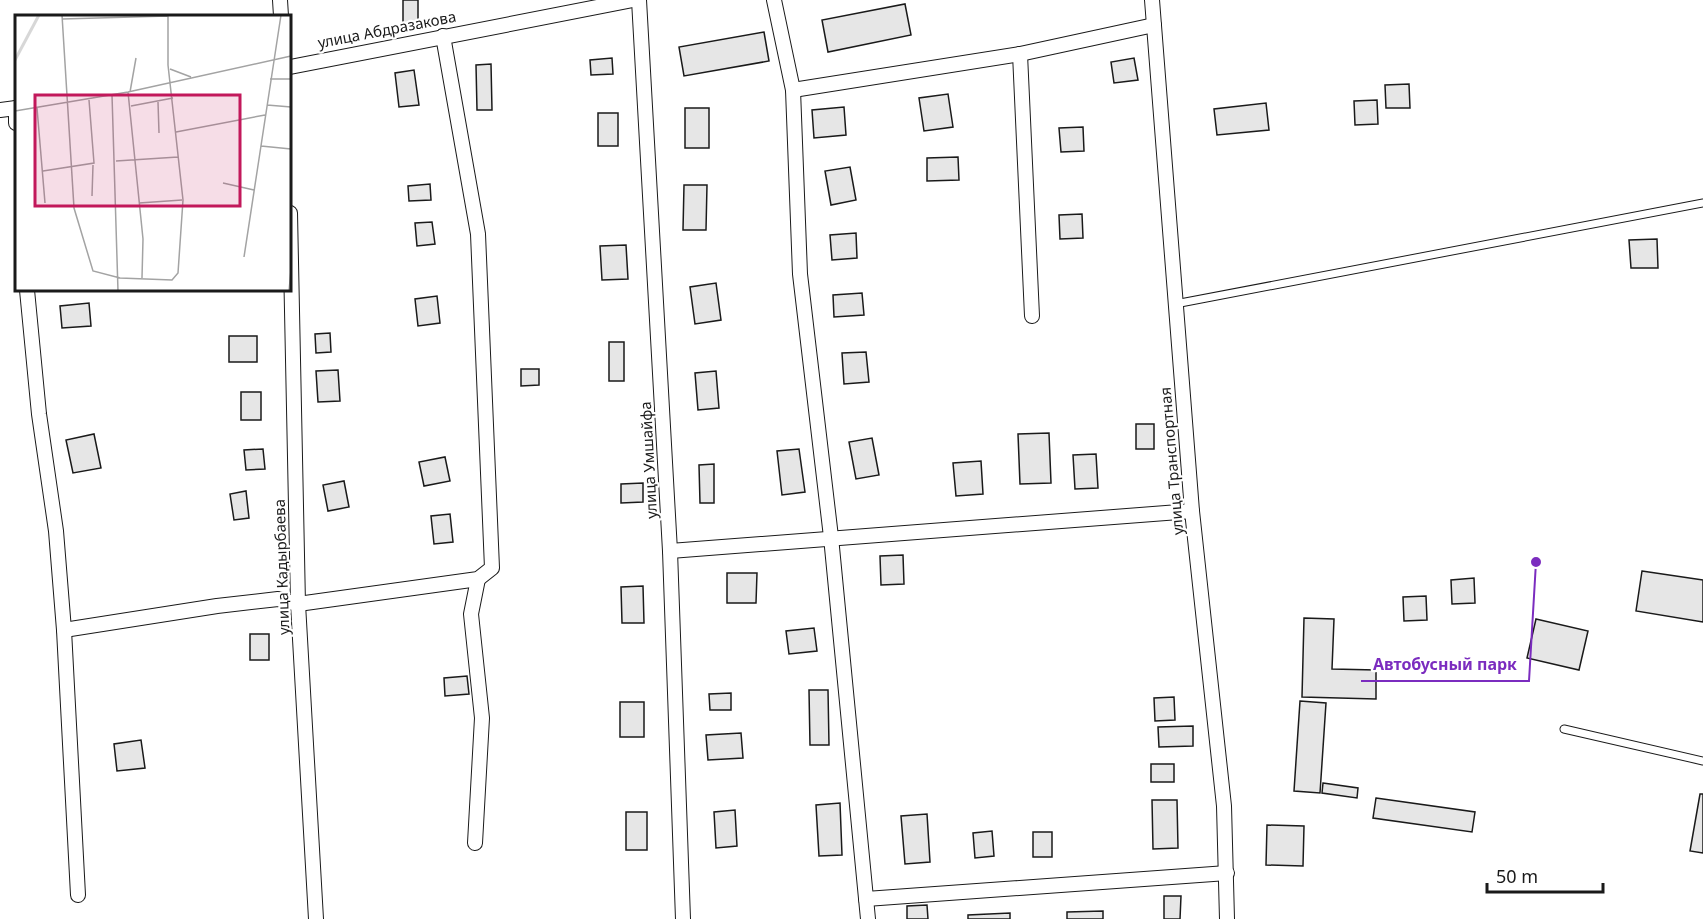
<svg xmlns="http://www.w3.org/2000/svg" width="1703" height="919" viewBox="0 0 1703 919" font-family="'Noto Sans',sans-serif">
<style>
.building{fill:#e6e6e6;stroke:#1a1a1a;stroke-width:1.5}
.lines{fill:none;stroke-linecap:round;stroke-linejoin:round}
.lane-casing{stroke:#1a1a1a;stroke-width:9}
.street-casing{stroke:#1a1a1a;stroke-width:16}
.lane{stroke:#fff;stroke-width:7}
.street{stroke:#fff;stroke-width:14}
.labels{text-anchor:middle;stroke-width:4.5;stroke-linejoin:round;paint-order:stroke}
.street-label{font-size:15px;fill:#1a1a1a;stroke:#fff}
.inset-river{fill:none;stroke:#d7d7d7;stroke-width:3}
.inset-road{fill:none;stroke:#a3a3a3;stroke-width:1.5}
.view{fill:#c2185b;fill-opacity:0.15;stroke:#c2185b;stroke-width:3}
.inset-edge{fill:none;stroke:#1a1a1a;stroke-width:3}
.leader{fill:none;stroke:#7b2cbf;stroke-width:2}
.callout-dot{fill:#7b2cbf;stroke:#fff;stroke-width:2}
.callout-label{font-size:16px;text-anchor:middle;font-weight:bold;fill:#7b2cbf;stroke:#fff;stroke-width:4.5;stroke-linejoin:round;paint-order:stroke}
</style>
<rect width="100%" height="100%" fill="#fff"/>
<g class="building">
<rect x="403" y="0" width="15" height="23"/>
<path d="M 905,4 L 911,35 L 828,52 L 822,20 Z"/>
<path d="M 764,32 L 769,61 L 684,76 L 679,47 Z"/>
<path d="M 612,58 L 613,74 L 591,75 L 590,60 Z"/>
<path d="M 1134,58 L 1138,80 L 1114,83 L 1111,62 Z"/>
<path d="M 491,64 L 492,110 L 477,110 L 476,65 Z"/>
<path d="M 414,70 L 419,105 L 399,107 L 395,73 Z"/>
<path d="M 1409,84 L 1410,108 L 1386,108 L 1385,85 Z"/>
<path d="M 948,94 L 953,127 L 924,131 L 919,98 Z"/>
<path d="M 1377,100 L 1378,124 L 1355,125 L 1354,101 Z"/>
<path d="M 1266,103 L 1269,130 L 1217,135 L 1214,109 Z"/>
<path d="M 844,107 L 846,135 L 814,138 L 812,110 Z"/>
<rect x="685" y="108" width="24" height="40"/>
<rect x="598" y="113" width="20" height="33"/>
<path d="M 1083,127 L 1084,151 L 1061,152 L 1059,128 Z"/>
<path d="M 958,157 L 959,180 L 927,181 L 927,158 Z"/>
<path d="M 850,167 L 856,200 L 831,205 L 825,171 Z"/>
<path d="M 430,184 L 431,200 L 409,201 L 408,186 Z"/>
<path d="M 684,185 L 707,185 L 706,230 L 683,230 Z"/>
<path d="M 1082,214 L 1083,238 L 1060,239 L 1059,215 Z"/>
<path d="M 432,222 L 435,244 L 417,246 L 415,223 Z"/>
<path d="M 856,233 L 857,258 L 832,260 L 830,235 Z"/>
<path d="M 1657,239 L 1658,268 L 1631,268 L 1629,240 Z"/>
<path d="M 626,245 L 628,279 L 602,280 L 600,246 Z"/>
<path d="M 716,283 L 721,320 L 695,324 L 690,287 Z"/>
<path d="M 862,293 L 864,315 L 834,317 L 833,295 Z"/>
<path d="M 437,296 L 440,323 L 418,326 L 415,299 Z"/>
<path d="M 89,303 L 91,326 L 62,328 L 60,306 Z"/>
<path d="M 330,333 L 331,352 L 316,353 L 315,334 Z"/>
<rect x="229" y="336" width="28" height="26"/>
<rect x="609" y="342" width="15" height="39"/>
<path d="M 866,352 L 869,382 L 844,384 L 842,353 Z"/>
<path d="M 521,369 L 539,369 L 539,385 L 521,386 Z"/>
<path d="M 338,370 L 340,401 L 318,402 L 316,371 Z"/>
<path d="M 716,371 L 719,408 L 698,410 L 695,373 Z"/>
<rect x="241" y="392" width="20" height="28"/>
<rect x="1136" y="424" width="18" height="25"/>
<path d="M 1049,433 L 1051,483 L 1020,484 L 1018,434 Z"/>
<path d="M 94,434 L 101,468 L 73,473 L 66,440 Z"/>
<path d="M 872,438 L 879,475 L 856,479 L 849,442 Z"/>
<path d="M 263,449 L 265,469 L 246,470 L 244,450 Z"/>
<path d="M 799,449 L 805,492 L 782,495 L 777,451 Z"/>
<path d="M 1096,454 L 1098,488 L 1075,489 L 1073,455 Z"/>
<path d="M 445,457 L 450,481 L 424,486 L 419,462 Z"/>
<path d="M 981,461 L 983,494 L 956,496 L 953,463 Z"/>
<path d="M 714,464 L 714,503 L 700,503 L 699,465 Z"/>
<path d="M 344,481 L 349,507 L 328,511 L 323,485 Z"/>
<path d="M 643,483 L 643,502 L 621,503 L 621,484 Z"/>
<path d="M 246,491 L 249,518 L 234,520 L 230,494 Z"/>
<path d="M 450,514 L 453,542 L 434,544 L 431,516 Z"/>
<path d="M 903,555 L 904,584 L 881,585 L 880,556 Z"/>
<path d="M 1642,571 L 1703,580 L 1703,622 L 1636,611 Z"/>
<path d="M 727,573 L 757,573 L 756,603 L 727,603 Z"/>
<path d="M 1474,578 L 1475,603 L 1452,604 L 1451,580 Z"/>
<path d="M 643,586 L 644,623 L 622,623 L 621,587 Z"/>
<path d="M 1426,596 L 1427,620 L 1404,621 L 1403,597 Z"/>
<path d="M 1304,618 L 1334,619 L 1332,669 L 1376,670 L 1376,699 L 1302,697 Z"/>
<path d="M 1536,619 L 1588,631 L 1579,670 L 1527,658 Z"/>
<path d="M 814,628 L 817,651 L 789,654 L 786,631 Z"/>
<rect x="250" y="634" width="19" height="26"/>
<path d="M 467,676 L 469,694 L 445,696 L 444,678 Z"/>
<path d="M 809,690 L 828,690 L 829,745 L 810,745 Z"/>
<path d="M 731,693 L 731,710 L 710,710 L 709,694 Z"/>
<path d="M 1174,697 L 1175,720 L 1155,721 L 1154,698 Z"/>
<path d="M 1300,701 L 1326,703 L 1320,793 L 1294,791 Z"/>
<rect x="620" y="702" width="24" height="35"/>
<path d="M 1193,726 L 1193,746 L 1159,747 L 1158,727 Z"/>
<path d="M 741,733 L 743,758 L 708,760 L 706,735 Z"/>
<path d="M 141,740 L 145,768 L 117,771 L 114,744 Z"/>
<rect x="1151" y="764" width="23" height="18"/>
<path d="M 1323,783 L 1358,788 L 1357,798 L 1322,793 Z"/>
<path d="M 1700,794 L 1703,794 L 1703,853 L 1690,851 Z"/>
<path d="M 1376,798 L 1475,812 L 1472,832 L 1373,818 Z"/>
<path d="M 1152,800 L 1177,800 L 1178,848 L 1153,849 Z"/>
<path d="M 840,803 L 842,855 L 819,856 L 816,805 Z"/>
<path d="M 735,810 L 737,846 L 716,848 L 714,812 Z"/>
<rect x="626" y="812" width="21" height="38"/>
<path d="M 927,814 L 930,862 L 905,864 L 901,816 Z"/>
<path d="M 1267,825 L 1304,826 L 1303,866 L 1266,865 Z"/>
<path d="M 992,831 L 994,856 L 975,858 L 973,833 Z"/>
<rect x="1033" y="832" width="19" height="25"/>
<path d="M 1164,896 L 1181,896 L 1180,919 L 1164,919 Z"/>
<path d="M 927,905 L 928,919 L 907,919 L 907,906 Z"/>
<path d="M 1103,911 L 1103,919 L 1067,919 L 1067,912 Z"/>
<path d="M 1010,913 L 1010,919 L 968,919 L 968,915 Z"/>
</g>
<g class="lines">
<g class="lane-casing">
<g id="lane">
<path d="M 1175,304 L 1703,203"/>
<path d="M 1564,729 L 1703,761"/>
</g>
</g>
<g class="street-casing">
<g id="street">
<path d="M 280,0 L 281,16"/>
<path d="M 639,0 L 670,551 L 683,919"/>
<path d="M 774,0 L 793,90 L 800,274 L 831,537 L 868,919"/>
<path d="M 1152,0 L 1192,511 L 1224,806 L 1227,919"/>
<path d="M 1020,54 L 1032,316"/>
<path d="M 290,67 L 633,0"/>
<path d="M 793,90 L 1020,54 L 1154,25"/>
<path d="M 16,108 L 16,123"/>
<path d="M 0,110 L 16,108"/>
<path d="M 290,213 L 298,604 L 316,919"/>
<path d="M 27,290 L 39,414 L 56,531 L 64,630 L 78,895"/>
<path d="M 670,551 L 1192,511"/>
<path d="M 64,630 L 217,606 L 278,599 L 298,604 L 478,579 L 492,568 L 478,234 L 443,36"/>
<path d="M 475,843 L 482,718 L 471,614 L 478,579"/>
<path d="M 866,899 L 1227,873"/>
</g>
</g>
<use href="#lane" class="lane"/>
<use href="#street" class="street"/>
</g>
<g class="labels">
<g class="street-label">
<text transform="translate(387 30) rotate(-11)" y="5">улица Абдразакова</text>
<text transform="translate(649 460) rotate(-93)" y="5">улица Умшайфа</text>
<text transform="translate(1172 461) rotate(-95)" y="5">улица Транспортная</text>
<text transform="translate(282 567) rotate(-92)" y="5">улица Кадырбаева</text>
</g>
</g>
<g transform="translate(15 15)">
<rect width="276" height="276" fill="#fff"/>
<path class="inset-river" d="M 0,45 L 24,0"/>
<path class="inset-road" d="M 47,0 L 59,193 L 78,256 L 105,263 L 157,265 L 163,258 L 168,185 L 153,50 L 153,0M 47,4 L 153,1M 155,54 L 176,62M 255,64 L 276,64M 113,77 L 128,224 L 127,263M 115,77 L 121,43M 97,80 L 103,276M 143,87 L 144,118M 252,90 L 276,92M 116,91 L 158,83M 22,93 L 30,188M 0,96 L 113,77 L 276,41M 161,117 L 250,100M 246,131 L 276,134M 101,146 L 163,142M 28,156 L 79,148 L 74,85M 208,168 L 239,175M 77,181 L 78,150M 124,188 L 167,185M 229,242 L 266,0M 274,276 L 276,255"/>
<path class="view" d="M 20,80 L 225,80 L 225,191 L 20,191 Z"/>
<rect width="276" height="276" class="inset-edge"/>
</g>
<path class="leader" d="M1536 562L1529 681H1361"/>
<circle class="callout-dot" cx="1536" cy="562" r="6"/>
<g class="callout-label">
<text x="1445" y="670">Автобусный парк</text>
</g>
<path d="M1487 883v9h116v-9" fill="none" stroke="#1a1a1a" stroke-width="3"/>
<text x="1496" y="883" font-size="18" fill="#1a1a1a" stroke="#ffffff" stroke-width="4.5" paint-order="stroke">50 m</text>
</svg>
